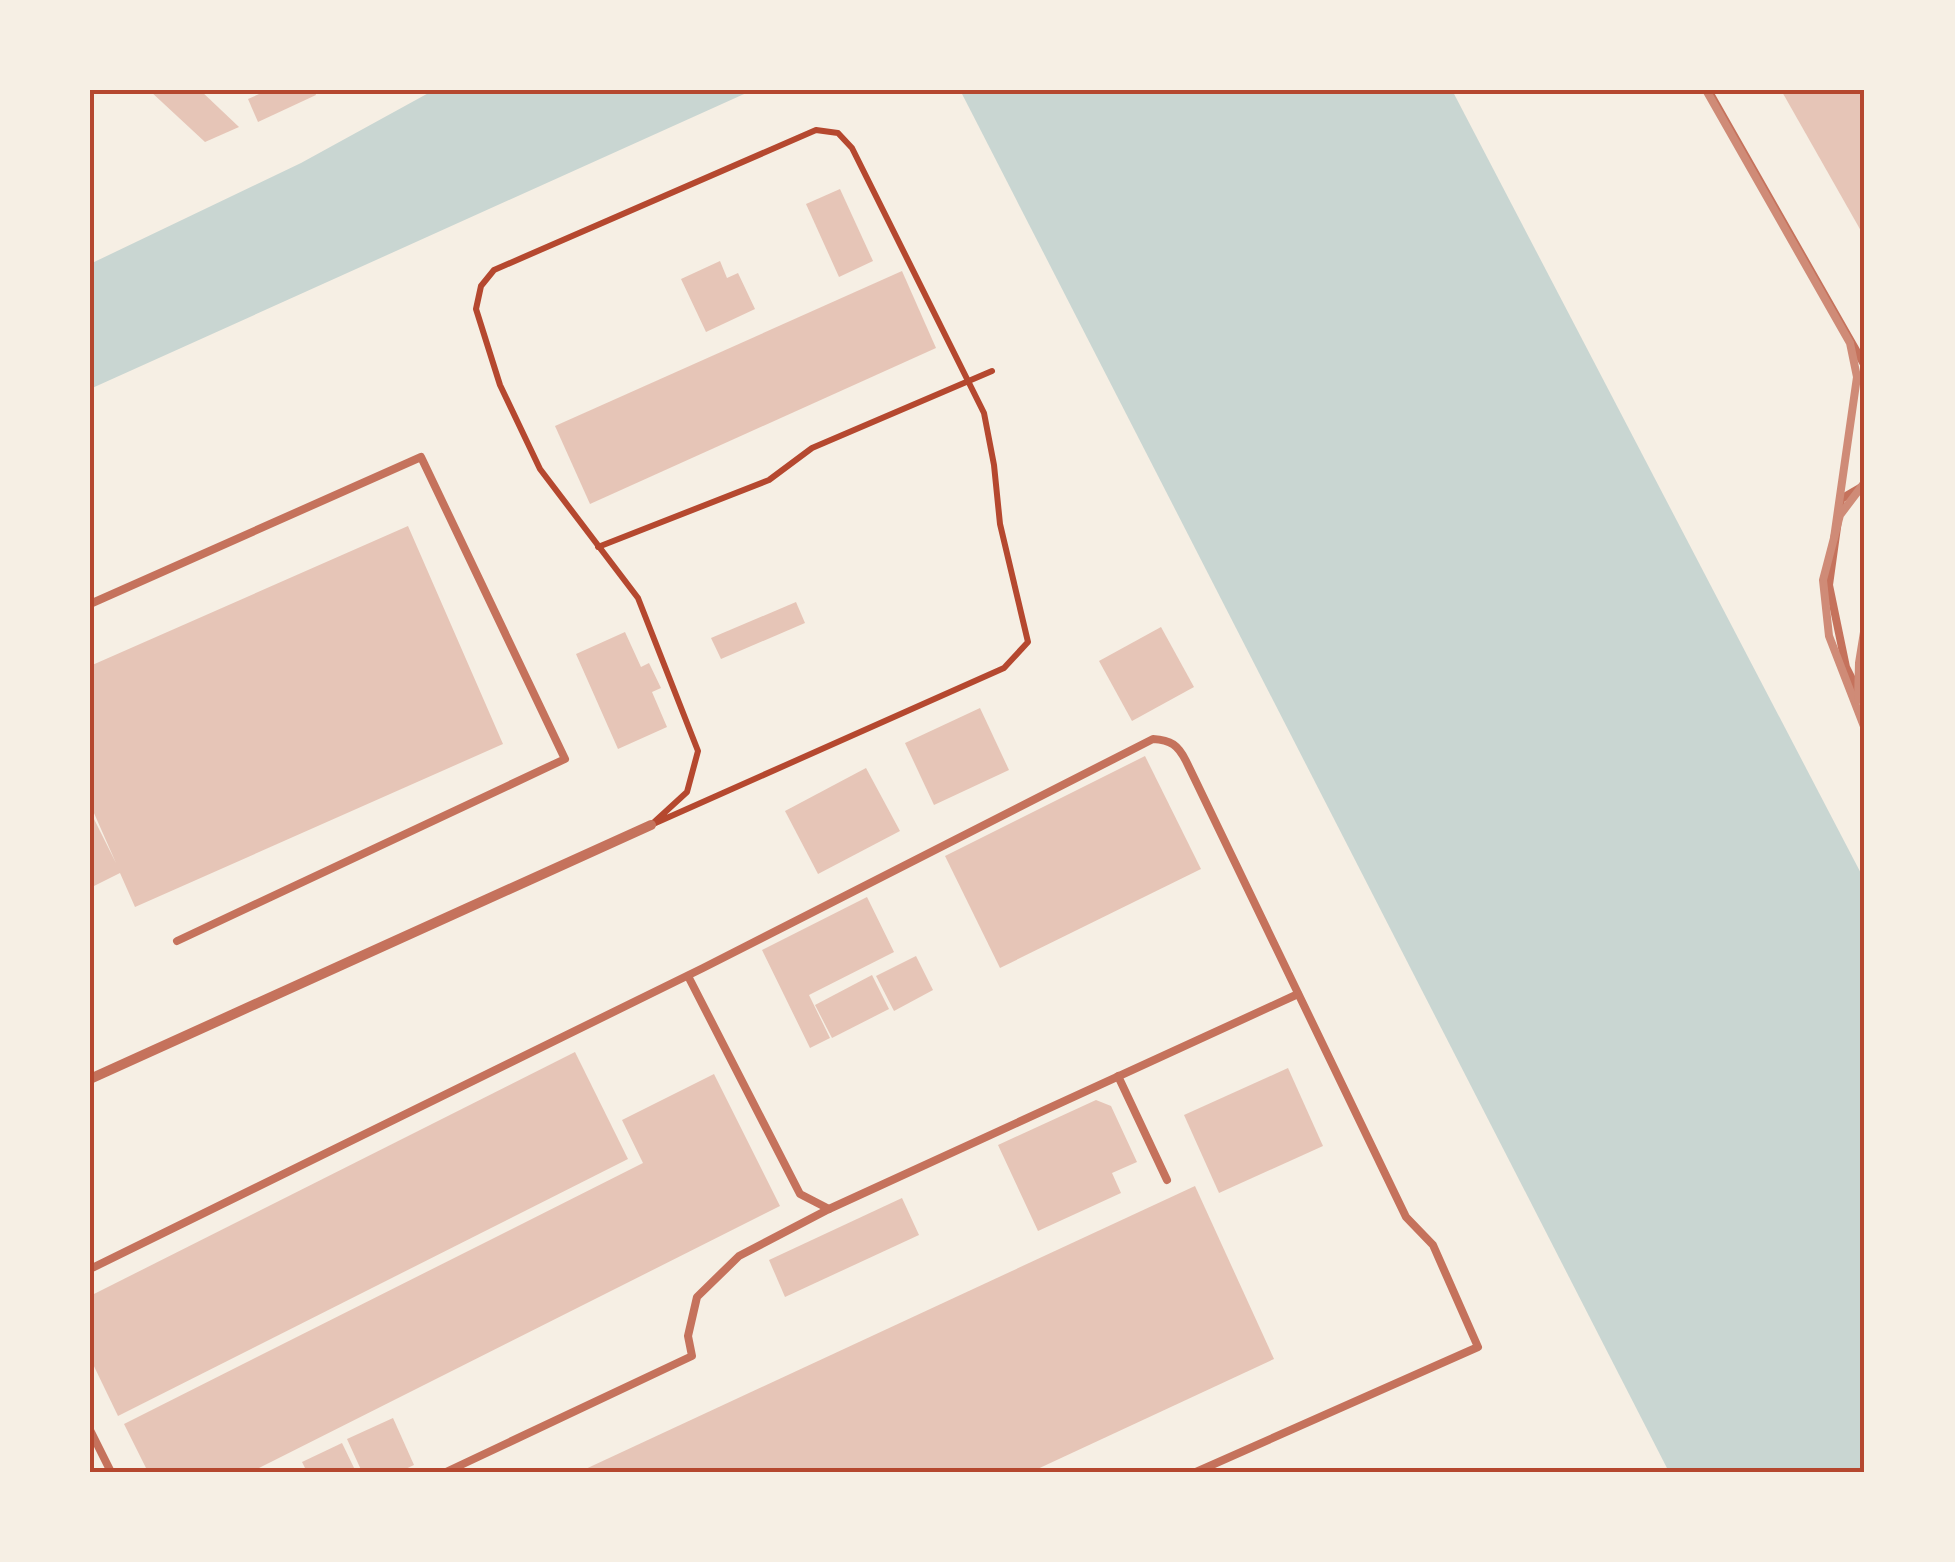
<svg xmlns="http://www.w3.org/2000/svg" width="1955" height="1562" viewBox="0 0 1955 1562" font-family="Helvetica,sans-serif">
<style>
.water{fill:#c9d6d2}
.building{fill:#e6c5b7}
.lines{fill:none;stroke-linecap:round;stroke-linejoin:round}
.path{stroke:#b5482f;stroke-width:6}
.service{stroke:#c5725c;stroke-width:8}
.minor{stroke:#c5725c;stroke-width:10}
.rail{stroke:#cf8b77;stroke-width:8}
.neatline{fill:none;stroke:#b5482f;stroke-width:4}
</style>
<rect width="100%" height="100%" fill="#f6efe4"/>
<g class="water">
<path d="M 434,90 L 753,90 L 90,389 L 90,264 L 301,163 Z"/>
<path d="M 960,90 L 1452,90 L 1865,881 L 1865,1472 L 1669,1472 Z"/>
</g>
<g class="building">
<path d="M 149,90 L 200,90 L 239,127 L 205,142 Z"/>
<path d="M 268,90 L 314,90 L 316,95 L 258,122 L 248,99 Z"/>
<path d="M 1781,90 L 1865,90 L 1865,238 Z"/>
<path d="M 840,189 L 873,261 L 839,277 L 806,204 Z"/>
<path d="M 720,261 L 727,278 L 738,273 L 755,309 L 706,332 L 681,279 Z"/>
<path d="M 902,271 L 936,348 L 590,504 L 555,426 Z"/>
<path d="M 408,526 L 503,744 L 135,907 L 120,873 L 90,888 L 90,811 L 116,863 L 90,804 L 90,666 Z"/>
<path d="M 796,602 L 805,623 L 721,659 L 711,638 Z"/>
<path d="M 1161,627 L 1194,687 L 1132,721 L 1099,661 Z"/>
<path d="M 625,632 L 641,667 L 649,663 L 661,688 L 652,692 L 667,727 L 618,749 L 576,654 Z"/>
<path d="M 980,708 L 1009,770 L 934,805 L 905,743 Z"/>
<path d="M 1145,756 L 1201,869 L 1000,968 L 945,856 Z"/>
<path d="M 866,768 L 900,831 L 818,874 L 785,811 Z"/>
<path d="M 867,897 L 894,952 L 809,995 L 830,1038 L 810,1048 L 762,950 Z"/>
<path d="M 916,956 L 933,990 L 894,1011 L 876,976 Z"/>
<path d="M 872,975 L 889,1009 L 832,1038 L 815,1005 Z"/>
<path d="M 575,1052 L 628,1159 L 118,1416 L 90,1358 L 90,1296 Z"/>
<path d="M 1288,1068 L 1323,1146 L 1219,1193 L 1184,1115 Z"/>
<path d="M 714,1074 L 780,1206 L 251,1472 L 148,1472 L 124,1424 L 643,1163 L 622,1120 Z"/>
<path d="M 1096,1100 L 1111,1106 L 1137,1162 L 1112,1173 L 1121,1193 L 1038,1231 L 998,1145 Z"/>
<path d="M 1195,1186 L 1274,1359 L 1031,1472 L 579,1472 Z"/>
<path d="M 902,1198 L 919,1235 L 785,1297 L 769,1260 Z"/>
<path d="M 393,1418 L 414,1465 L 399,1472 L 362,1472 L 347,1439 Z"/>
<path d="M 342,1443 L 356,1472 L 307,1472 L 302,1462 Z"/>
</g>
<g class="lines">
<g class="path">
<path d="M 816,130 L 838,133 L 852,148 L 984,413 L 994,465 L 1000,524 L 1028,642 L 1004,668 L 651,825 L 687,792 L 698,751 L 638,598 L 540,469 L 500,385 L 476,309 L 481,286 L 494,270 Z"/>
<path d="M 598,547 L 769,480 L 812,448 L 992,371"/>
</g>
<g class="service">
<path d="M 1708,90 L 1865,366"/>
<path d="M 1865,485 L 1841,499 L 1829,585 L 1846,667 L 1865,705"/>
<path d="M 90,604 L 421,457 L 565,759 L 177,941"/>
<path d="M 688,976 L 800,1194 L 829,1209"/>
<path d="M 1118,1076 L 1167,1180"/>
<path d="M 90,1269 L 703,968 L 1153,739 C 1171,740 1178,745 1186,761 L 1406,1217 L 1433,1245 L 1478,1347 L 1196,1472"/>
<path d="M 90,1430 L 111,1472"/>
<path d="M 446,1472 L 692,1356 L 688,1336 L 697,1297 L 739,1256 L 829,1209 L 1298,994"/>
</g>
<path class="minor" d="M 90,1079 L 651,825"/>
<g class="rail">
<path d="M 1706,90 L 1850,343 L 1857,377 L 1834,538"/>
<path d="M 1865,482 L 1840,515 L 1823,580 L 1829,636 L 1865,729"/>
<path d="M 1858,700 L 1859,663 L 1865,626"/>
</g>
</g>
<rect width="1955" height="1562" fill="none" stroke="#f6efe4" stroke-width="185"/>
<rect x="92" y="92" width="1770" height="1378" class="neatline"/>
</svg>
